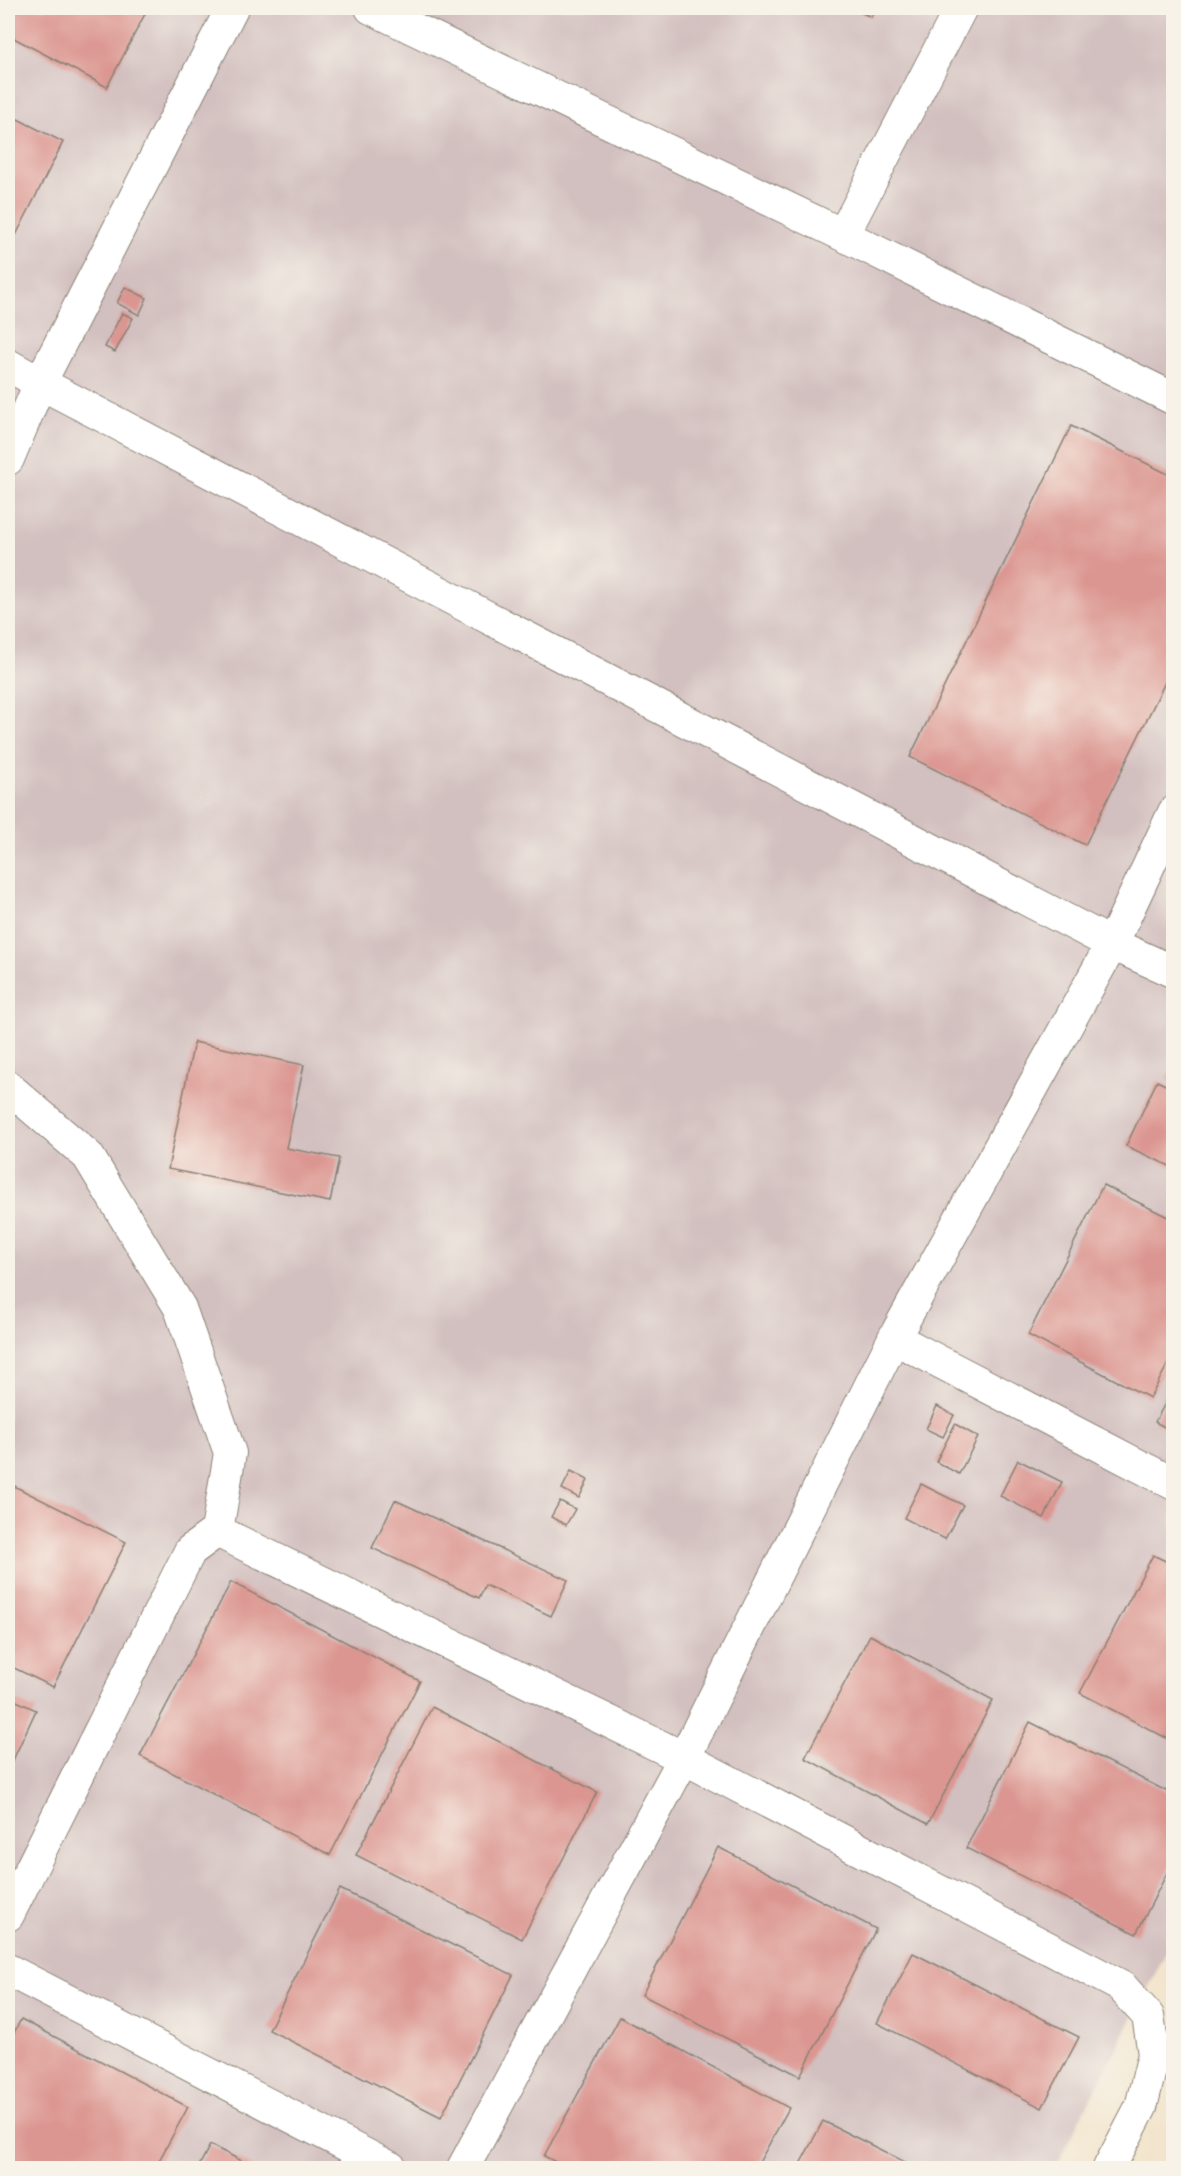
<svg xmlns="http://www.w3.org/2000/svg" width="1181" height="2176" viewBox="0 0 1181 2176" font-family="'Gentium Book Plus',serif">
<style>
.industrial{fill:#d2bfbf}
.building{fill:#dc9691}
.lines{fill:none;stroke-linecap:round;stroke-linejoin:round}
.minor-casing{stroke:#888074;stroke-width:34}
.minor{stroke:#fff;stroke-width:32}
</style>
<rect width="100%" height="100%" fill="#f7f3e8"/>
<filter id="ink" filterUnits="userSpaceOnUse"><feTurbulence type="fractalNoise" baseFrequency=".0167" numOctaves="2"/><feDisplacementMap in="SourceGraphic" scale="12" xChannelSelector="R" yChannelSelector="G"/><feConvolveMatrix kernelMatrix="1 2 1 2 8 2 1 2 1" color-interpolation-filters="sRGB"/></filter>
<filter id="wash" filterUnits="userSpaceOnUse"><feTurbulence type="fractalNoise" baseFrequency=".008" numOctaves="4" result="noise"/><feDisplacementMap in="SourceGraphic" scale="24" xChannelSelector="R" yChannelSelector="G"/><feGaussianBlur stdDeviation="1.35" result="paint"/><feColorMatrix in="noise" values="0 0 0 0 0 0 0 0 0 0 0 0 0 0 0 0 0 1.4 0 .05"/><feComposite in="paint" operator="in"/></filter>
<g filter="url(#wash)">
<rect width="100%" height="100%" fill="#f3e5cd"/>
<path class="industrial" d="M 8,8 L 1173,8 L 1173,1939 L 1055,2168 L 8,2168 Z"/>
<g id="blocks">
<g class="building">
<path d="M 8,8 L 148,8 L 107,87 L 8,35 Z"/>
<path d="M 851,8 L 876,8 L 871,17 Z"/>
<path d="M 8,114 L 63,142 L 8,251 Z"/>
<path d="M 125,287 L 147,298 L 139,315 L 117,303 Z"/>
<path d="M 122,313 L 133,318 L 115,352 L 105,347 Z"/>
<path d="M 1071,426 L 1174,477 L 1174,664 L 1085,845 L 910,757 Z"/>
<path d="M 194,1042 L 304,1065 L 286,1148 L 339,1158 L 330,1202 L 168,1169 Z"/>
<path d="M 1174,1066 L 1174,1082 L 1167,1079 Z"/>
<path d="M 1157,1081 L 1174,1089 L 1174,1168 L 1126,1146 Z"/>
<path d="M 1103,1185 L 1174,1220 L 1174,1352 L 1150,1398 L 1028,1335 Z"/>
<path d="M 1174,1387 L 1174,1432 L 1155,1422 Z"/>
<path d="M 937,1406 L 954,1415 L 943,1437 L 926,1429 Z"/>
<path d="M 955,1424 L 978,1437 L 959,1474 L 936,1462 Z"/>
<path d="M 1018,1460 L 1062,1482 L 1044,1518 L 1000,1496 Z"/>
<path d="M 571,1471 L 588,1480 L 579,1498 L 562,1489 Z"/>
<path d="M 8,1483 L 126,1542 L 53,1687 L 8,1665 Z"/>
<path d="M 921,1484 L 963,1505 L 945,1539 L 904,1518 Z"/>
<path d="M 395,1500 L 568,1580 L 551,1616 L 485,1585 L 479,1598 L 372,1548 Z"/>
<path d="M 560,1501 L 575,1509 L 566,1525 L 551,1517 Z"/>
<path d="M 1153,1555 L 1174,1565 L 1174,1742 L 1080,1693 Z"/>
<path d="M 231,1582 L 420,1681 L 330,1855 L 140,1756 Z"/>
<path d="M 870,1635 L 993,1700 L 928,1824 L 805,1758 Z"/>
<path d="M 8,1697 L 36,1710 L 8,1771 Z"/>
<path d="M 432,1707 L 597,1792 L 522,1939 L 356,1855 Z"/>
<path d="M 1030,1722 L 1174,1795 L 1174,1859 L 1136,1934 L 966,1848 Z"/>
<path d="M 718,1847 L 876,1929 L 800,2076 L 642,1995 Z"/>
<path d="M 340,1889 L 513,1975 L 441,2117 L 269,2030 Z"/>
<path d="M 913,1953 L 1079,2037 L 1042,2108 L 877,2023 Z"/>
<path d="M 620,2017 L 789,2108 L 756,2168 L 567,2168 L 544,2156 Z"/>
<path d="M 21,2019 L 188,2107 L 155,2168 L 8,2168 L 8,2045 Z"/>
<path d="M 823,2121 L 917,2168 L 798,2168 Z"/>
<path d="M 210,2145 L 256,2168 L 198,2168 Z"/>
</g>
</g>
</g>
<g filter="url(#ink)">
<use href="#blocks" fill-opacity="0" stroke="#888074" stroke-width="1.5"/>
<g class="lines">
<g class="minor-casing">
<g id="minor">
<path d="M 371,8 L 843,235 L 1174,399"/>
<path d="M 843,235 L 961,8"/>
<path d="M 8,365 L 40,383 L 232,8"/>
<path d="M 8,459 L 40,383 L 1112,944 L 1174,812"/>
<path d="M 8,1087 L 88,1156 L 180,1308 L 230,1453 L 217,1531 L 190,1551 L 8,1915"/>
<path d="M 894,1338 L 1174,1484"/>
<path d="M 217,1531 L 684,1758 L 1121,1986 L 1148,2016 L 1154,2054 L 1141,2107 L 1109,2168"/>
<path d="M 8,1970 L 391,2168"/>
<path d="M 463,2168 L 684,1758 L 894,1338 L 1112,944 L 1174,972"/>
</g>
</g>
<use href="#minor" class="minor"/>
</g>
</g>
<rect width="1181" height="2176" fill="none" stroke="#f7f3e8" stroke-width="30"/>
</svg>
